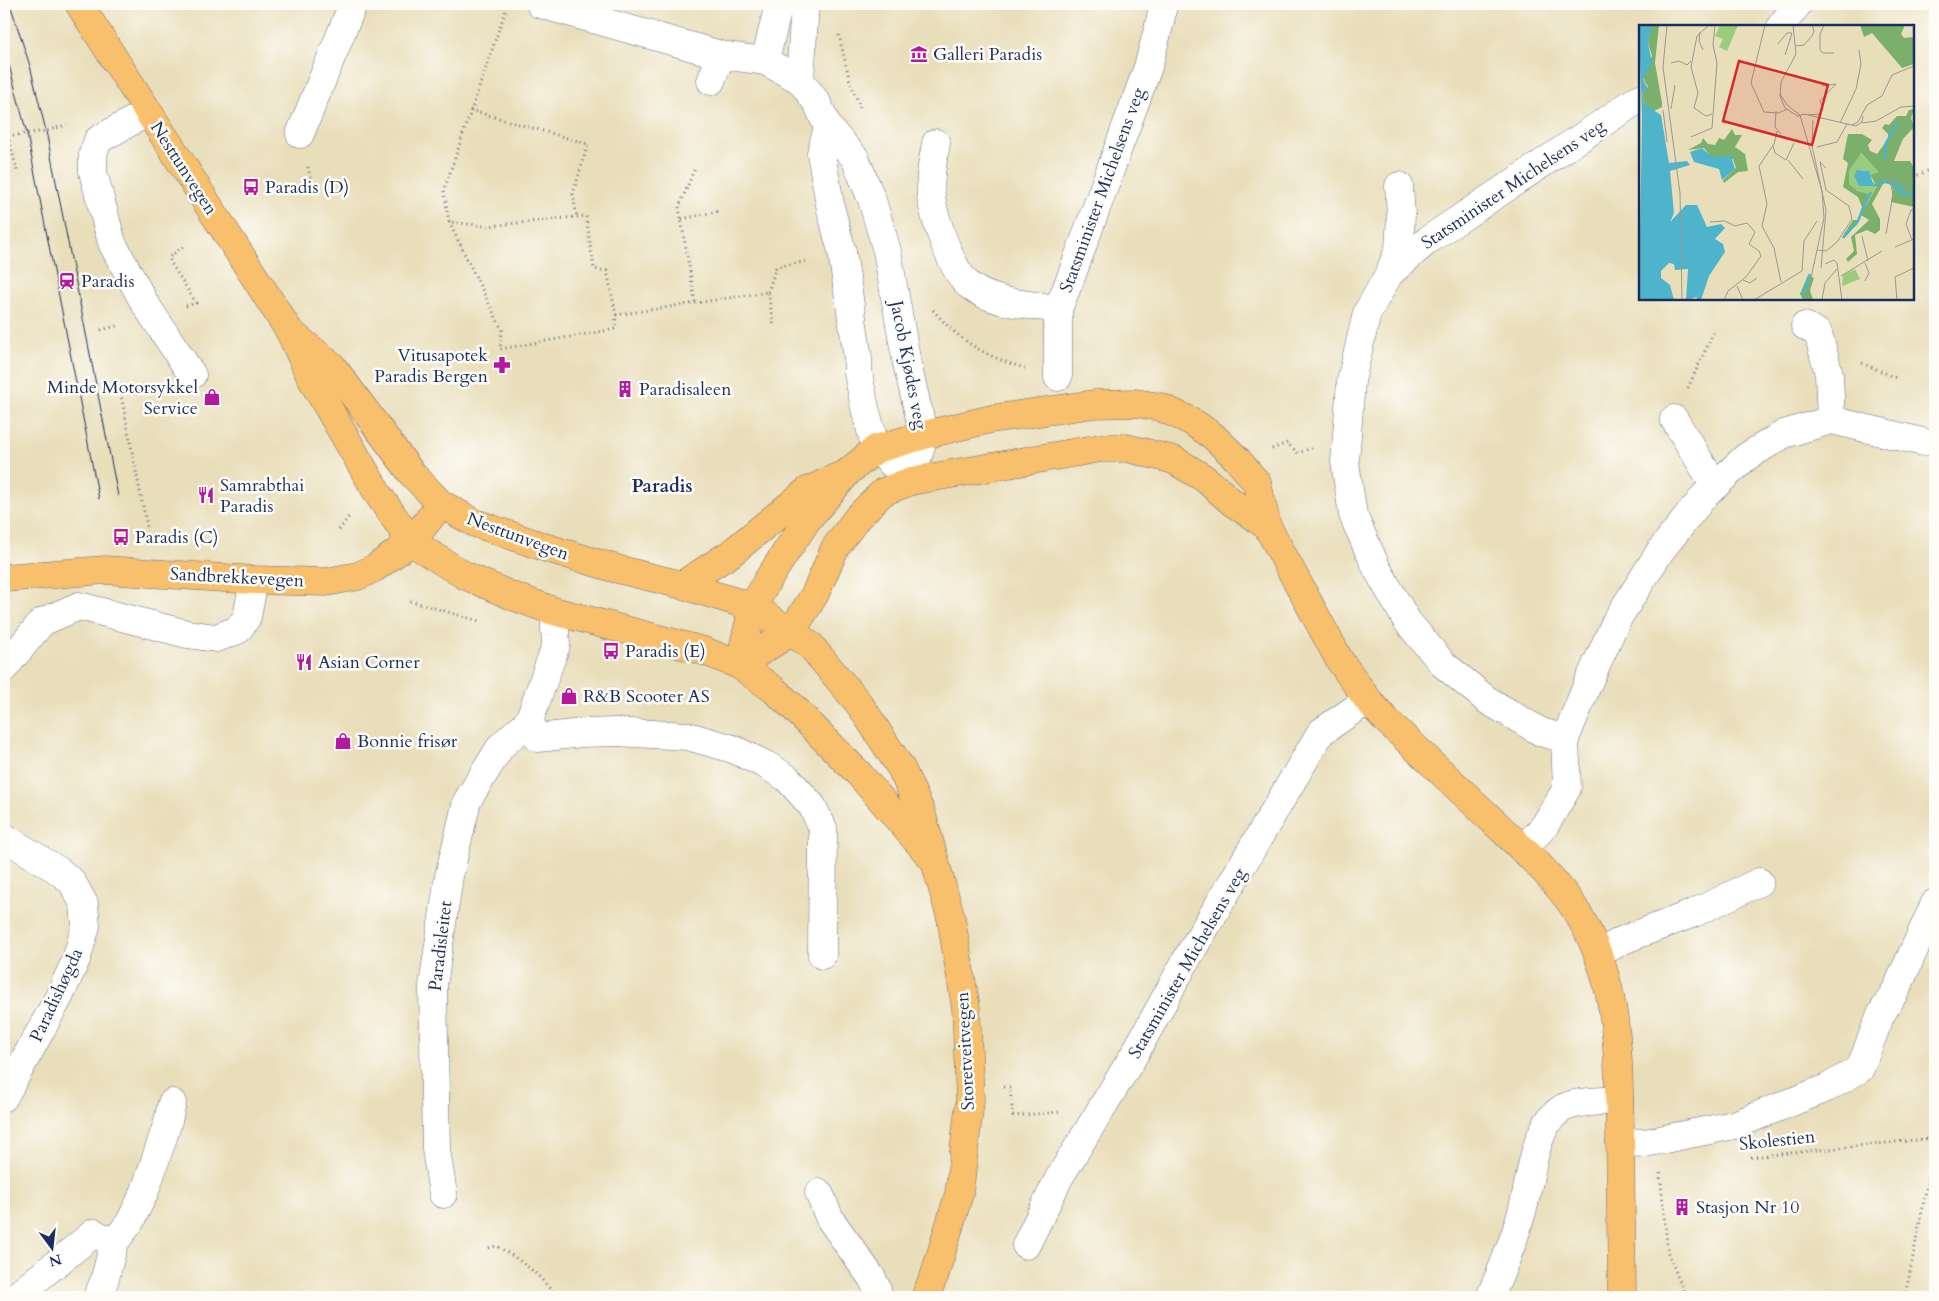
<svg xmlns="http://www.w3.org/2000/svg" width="1939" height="1301" viewBox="0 0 1939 1301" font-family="Cardo,serif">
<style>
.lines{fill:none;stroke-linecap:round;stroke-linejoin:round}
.minor-casing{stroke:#636c7e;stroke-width:29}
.major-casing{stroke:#636c7e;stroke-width:29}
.path{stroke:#636c7e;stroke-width:3;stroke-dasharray:1 4;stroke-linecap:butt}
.minor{stroke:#fff;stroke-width:28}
.major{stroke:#f8bf6c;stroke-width:28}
.tram{stroke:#1b2f5e;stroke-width:1}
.labels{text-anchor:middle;stroke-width:5;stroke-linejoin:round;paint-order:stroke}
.poi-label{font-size:18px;fill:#1b2f5e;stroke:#fdfcf7;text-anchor:start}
.street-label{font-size:18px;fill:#1b2f5e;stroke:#fdfcf7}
.neighbourhood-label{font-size:19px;font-weight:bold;fill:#1b2f5e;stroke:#fdfcf7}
.inset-river{fill:none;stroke:#4eb4cc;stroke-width:2.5}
.inset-road{fill:none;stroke:#979895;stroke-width:1}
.view{fill:#d62828;fill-opacity:0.15;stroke:#d62828;stroke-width:2.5}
.inset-edge{fill:none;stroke:#1b2f5e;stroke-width:2.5}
</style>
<rect width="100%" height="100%" fill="#fdfcf7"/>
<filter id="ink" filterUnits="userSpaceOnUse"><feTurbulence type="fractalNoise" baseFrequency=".02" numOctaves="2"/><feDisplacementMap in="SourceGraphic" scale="10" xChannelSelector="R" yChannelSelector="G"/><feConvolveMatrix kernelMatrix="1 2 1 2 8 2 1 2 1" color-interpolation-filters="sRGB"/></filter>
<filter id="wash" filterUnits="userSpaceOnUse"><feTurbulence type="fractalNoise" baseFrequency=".0096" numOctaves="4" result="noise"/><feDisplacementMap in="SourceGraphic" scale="20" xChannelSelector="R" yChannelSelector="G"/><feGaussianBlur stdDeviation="1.12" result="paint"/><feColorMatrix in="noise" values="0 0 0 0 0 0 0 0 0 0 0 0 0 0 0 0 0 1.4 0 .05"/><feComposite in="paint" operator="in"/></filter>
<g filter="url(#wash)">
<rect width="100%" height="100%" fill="#e9deba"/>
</g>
<g filter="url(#ink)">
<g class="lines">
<g class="minor-casing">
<g id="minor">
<path d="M 540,4 L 721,55 L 765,61 L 800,80 L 817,103 L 828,127 L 855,158 L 872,200 L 887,251 L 907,364 L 924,435 L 911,481 L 876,449 L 865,408 L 858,373 L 858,358 L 842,252 L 831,210 L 821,153 L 828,127"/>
<path d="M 1781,26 L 1798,4"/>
<path d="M 765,61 L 779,4"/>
<path d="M 800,80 L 805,4"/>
<path d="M 711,81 L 721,55"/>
<path d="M 148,112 L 98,140 L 93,154 L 93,172 L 112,243 L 144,302 L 192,375"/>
<path d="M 300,134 L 353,4"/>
<path d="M 936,143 C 933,160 929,177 931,196 C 934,218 952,272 970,286 C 993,304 1029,304 1058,309"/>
<path d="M 1399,186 L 1401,215 L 1399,249 L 1389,274 L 1367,313 L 1351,381 L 1345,462 L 1353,515 L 1377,569 L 1407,621 L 1443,664 L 1487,700 L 1541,732 L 1565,739"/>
<path d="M 1390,273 L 1428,240 L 1640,98"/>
<path d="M 1805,326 L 1818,333 L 1829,374 L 1831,420"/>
<path d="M 1058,377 L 1058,309 L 1071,277 L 1148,67 L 1160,22 L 1163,4"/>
<path d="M 1674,419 L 1715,486"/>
<path d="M 4,668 L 42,622 L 79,606 L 187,634 L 216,638 L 238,630 L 247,617 L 254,580"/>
<path d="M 529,721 L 538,738 L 582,733 L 616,732 L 688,736 L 733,749 L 766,765 L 787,778 L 812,806 L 823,828 L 822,955"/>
<path d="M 4,837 L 59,871 L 72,882 L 84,904 L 86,926 L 76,960 L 59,997 L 4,1097"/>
<path d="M 1523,850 L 1545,825 L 1567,788 L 1565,739 L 1588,683 L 1616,621 L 1661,550 L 1705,495 L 1746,457 L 1784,434 L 1831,420 L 1923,442"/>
<path d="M 1598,954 L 1623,940 L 1694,913 L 1759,882"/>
<path d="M 1620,1142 L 1645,1143 L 1734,1125 L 1827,1088 L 1860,1069 L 1880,1016 L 1897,988 L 1935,903"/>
<path d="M 819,1193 L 830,1219 L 872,1278 L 877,1289 L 877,1297"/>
<path d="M 443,1194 L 436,1149 L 433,986 L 449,876 L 467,801 L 501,746 L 529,721 L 556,645 L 554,611"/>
<path d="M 1026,1245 L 1059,1178 L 1134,1055 L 1189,955 L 1321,732 L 1368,700"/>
<path d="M 15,1297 L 94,1233 L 114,1243"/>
<path d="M 97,1297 L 104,1282 L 114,1243 L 130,1222 L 145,1191 L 167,1125 L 172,1103"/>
<path d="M 1490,1297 C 1502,1270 1513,1243 1521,1215 C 1531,1185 1532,1128 1560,1110 C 1573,1100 1603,1102 1619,1100"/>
</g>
</g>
<g class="major-casing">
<g id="major">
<path d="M 79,4 L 290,332 L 311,378 L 378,494 L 411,542 L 464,575 L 512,596 L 554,611 L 704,651 L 739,665 L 773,689 L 795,709 L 859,774 L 930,856"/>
<path d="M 290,332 L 332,366 L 412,474 L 441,504 L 475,523 L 547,548 L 617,569 L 682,585 L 753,607 L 810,645 L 860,705 L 901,768 L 921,812 L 951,918 L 966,1008 L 970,1100 L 959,1194 L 935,1274 L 925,1297"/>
<path d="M 4,578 L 105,570 L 254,580 L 326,582 L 358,576 L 375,568 L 411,542 L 441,504"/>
<path d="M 682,585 L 730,554 L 807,491 L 840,476"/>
<path d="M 739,665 L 753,607 L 767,581 L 807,520 L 848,472 L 876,449 L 924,435 L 991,419 L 1094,404 L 1136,403 L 1160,407 L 1191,421 L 1213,436 L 1237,459 L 1257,483 L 1267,526 L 1340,661 L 1368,700 L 1386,720 C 1422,754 1457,787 1493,821 C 1521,848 1551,874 1573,906 C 1620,977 1618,1050 1620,1131 C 1621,1187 1621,1242 1622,1297"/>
<path d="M 739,665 L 791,632 L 815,594 L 835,548 L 857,518 L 883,492 L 911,481 L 1101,448 L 1127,448 L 1174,460 L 1204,478 L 1233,503 L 1267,526"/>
</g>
</g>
<g class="path">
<path d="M 839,35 L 849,78 L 861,110"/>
<path d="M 470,110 L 588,144 L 573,194 L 577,218"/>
<path d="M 4,121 L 18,174"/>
<path d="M 8,136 L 46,131 L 67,125"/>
<path d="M 308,167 L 311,181"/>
<path d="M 694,170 L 679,207 L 695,302"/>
<path d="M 1913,177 L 1935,168"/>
<path d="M 682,219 L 719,211"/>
<path d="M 449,222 L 502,330 L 500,349 L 615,329 L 616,315 L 607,271 L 594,269 L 586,216 L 488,226 L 449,222 L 444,190 L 506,9"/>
<path d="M 183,247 L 169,257 L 171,263 L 196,303 L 186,306"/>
<path d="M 768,292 L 776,267 L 809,261"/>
<path d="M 933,310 C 958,340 987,358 1025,368"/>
<path d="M 616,315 L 768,292 L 774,327"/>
<path d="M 101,330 L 120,325"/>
<path d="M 1862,363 L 1896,378"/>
<path d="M 112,387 L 121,395 L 147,527"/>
<path d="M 1688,388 L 1715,329"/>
<path d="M 1272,449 L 1287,443 L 1298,453 L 1312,448"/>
<path d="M 339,530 L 350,515"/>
<path d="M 410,601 L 479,621"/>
<path d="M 1004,1087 L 1010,1087 L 1013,1116 L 1059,1112"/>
<path d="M 1751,1157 L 1935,1138"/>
<path d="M 1660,1173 L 1668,1253 L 1686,1297"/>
<path d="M 489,1248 L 497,1246 C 524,1263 537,1271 556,1297"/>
<path d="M 1905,1297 L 1932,1160 L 1935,1160"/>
</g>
<use href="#minor" class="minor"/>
<use href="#major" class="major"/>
<g class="tram">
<path d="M 10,4 L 30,66 L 46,131 L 118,496"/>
<path d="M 4,46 L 27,134 L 99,499"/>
</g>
</g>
</g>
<defs>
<g id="museum-bare" transform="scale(1.35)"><path d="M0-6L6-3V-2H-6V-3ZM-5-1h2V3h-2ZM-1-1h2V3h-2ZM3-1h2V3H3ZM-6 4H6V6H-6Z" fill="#b5179e" stroke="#fdfcf7" stroke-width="2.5" paint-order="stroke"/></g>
<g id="bus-bare" transform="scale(1.35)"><path d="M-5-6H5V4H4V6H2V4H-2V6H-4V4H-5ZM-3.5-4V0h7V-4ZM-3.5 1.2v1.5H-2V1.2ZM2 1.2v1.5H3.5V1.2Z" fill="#b5179e" stroke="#fdfcf7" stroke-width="2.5" paint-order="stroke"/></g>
<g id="station-bare" transform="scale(1.35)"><path d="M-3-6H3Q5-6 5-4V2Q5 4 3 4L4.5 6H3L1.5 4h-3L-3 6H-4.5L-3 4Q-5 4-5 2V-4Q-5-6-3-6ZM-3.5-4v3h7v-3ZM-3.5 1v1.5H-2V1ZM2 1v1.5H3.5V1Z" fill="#b5179e" stroke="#fdfcf7" stroke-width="2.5" paint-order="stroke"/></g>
<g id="pharmacy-bare" transform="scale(1.35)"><path d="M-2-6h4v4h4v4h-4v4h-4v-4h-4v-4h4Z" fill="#b5179e" stroke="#fdfcf7" stroke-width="2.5" paint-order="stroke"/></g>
<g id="building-bare" transform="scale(1.35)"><path d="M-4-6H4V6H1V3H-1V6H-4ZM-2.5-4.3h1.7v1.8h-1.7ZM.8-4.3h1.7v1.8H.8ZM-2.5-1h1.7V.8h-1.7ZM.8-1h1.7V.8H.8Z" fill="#b5179e" stroke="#fdfcf7" stroke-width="2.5" paint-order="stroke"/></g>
<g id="shop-bare" transform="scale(1.35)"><path d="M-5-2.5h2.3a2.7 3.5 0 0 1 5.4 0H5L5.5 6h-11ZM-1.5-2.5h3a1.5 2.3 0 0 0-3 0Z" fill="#b5179e" stroke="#fdfcf7" stroke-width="2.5" paint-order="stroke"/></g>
<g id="restaurant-bare" transform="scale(1.35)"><path d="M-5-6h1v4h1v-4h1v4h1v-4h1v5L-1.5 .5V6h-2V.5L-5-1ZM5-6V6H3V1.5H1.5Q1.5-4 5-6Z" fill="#b5179e" stroke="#fdfcf7" stroke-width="2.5" paint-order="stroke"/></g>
</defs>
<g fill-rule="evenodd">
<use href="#museum-bare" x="919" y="54"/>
<use href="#bus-bare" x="251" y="187"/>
<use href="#station-bare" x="67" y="281"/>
<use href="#pharmacy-bare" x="502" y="365"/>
<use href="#building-bare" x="625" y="389"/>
<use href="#shop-bare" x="212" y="397"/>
<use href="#restaurant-bare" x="206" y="495"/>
<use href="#bus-bare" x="121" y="537"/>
<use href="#bus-bare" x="611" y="651"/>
<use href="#restaurant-bare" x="304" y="662"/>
<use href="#shop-bare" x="569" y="696"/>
<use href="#shop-bare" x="343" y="741"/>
<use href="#building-bare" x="1682" y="1207"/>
</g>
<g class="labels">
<g class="poi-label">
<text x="933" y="60">Galleri Paradis</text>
<text x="265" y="193">Paradis (D)</text>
<text x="81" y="287">Paradis</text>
<text x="488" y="361" text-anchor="end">Vitusapotek<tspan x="488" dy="21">Paradis Bergen</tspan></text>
<text x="198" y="393" text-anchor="end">Minde Motorsykkel<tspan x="198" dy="21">Service</tspan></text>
<text x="639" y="395">Paradisaleen</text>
<text x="220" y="491">Samrabthai<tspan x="220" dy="21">Paradis</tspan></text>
<text x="135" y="543">Paradis (C)</text>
<text x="625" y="657">Paradis (E)</text>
<text x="318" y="668">Asian Corner</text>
<text x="583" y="702">R&amp;B Scooter AS</text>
<text x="357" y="747">Bonnie frisør</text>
<text x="1696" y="1213">Stasjon Nr 10</text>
</g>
<g class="street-label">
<text transform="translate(184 168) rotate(57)" y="6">Nesttunvegen</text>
<text transform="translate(1513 184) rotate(-34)" y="6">Statsminister Michelsens veg</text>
<text transform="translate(1102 190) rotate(-70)" y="6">Statsminister Michelsens veg</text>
<text transform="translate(909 365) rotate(79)" y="6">Jacob Kjødes veg</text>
<text transform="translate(518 536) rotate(20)" y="6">Nesttunvegen</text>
<text transform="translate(237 577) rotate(3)" y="6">Sandbrekkevegen</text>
<text transform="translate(440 946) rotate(-83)" y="6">Paradisleitet</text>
<text transform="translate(1187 963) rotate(-60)" y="6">Statsminister Michelsens veg</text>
<text transform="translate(56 995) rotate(-65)" y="6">Paradishøgda</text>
<text transform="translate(965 1051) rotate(-93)" y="6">Storetveitvegen</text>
<text transform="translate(1777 1140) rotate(-6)" y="6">Skolestien</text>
</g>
<g class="neighbourhood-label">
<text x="662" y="492">Paradis</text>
</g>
</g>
<g transform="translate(1639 25)">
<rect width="275" height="275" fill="#e9deba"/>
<path d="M 81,0 L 99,0 L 88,26 L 80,22 L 84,14 L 76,11 ZM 221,128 L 241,147 L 231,150 L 229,146 L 221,145 L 215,151 L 220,161 L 234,161 L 234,156 L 238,160 L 226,182 L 226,175 L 210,160 L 210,146 ZM 216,244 L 221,254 L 203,261 L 204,250 Z" fill="#99cc7c"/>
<path d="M 12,0 L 20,0 L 16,38 L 23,78 L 23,82 L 13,87 L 5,79 L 3,68 L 9,62 L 4,53 L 13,31 L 9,17 ZM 221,0 L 266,0 L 262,9 L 265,13 L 275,12 L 275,39 L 263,43 L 233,8 L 225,12 ZM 275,84 L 272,93 L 275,102 L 264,114 L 255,136 L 271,136 L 275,143 L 275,182 L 252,177 L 254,165 L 251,157 L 244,159 L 233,179 L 241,194 L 241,205 L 236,209 L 228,205 L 216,210 L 218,229 L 209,237 L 207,234 L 215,226 L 212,212 L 230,195 L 222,190 L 218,200 L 203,212 L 214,195 L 219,195 L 223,182 L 219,172 L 204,162 L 209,138 L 204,134 L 209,109 L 223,109 L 233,115 L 229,120 L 231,126 L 238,129 L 249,114 L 249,109 L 243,103 L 246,99 L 250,100 L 258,91 L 267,91 L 270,85 ZM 222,128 L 240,147 L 231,150 L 238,161 L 226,182 L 229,169 L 218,166 L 210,159 L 210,146 ZM 93,104 L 96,110 L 103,110 L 96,122 L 106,129 L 109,146 L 99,147 L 85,158 L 84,155 L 97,143 L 94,134 L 72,132 L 65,123 L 49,125 L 62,118 L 64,113 L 69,119 L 76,120 L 80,113 L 85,115 ZM 169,250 L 175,253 L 171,265 L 174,275 L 164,275 L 161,269 Z" fill="#7ab06c" fill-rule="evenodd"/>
<path d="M 0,0 L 12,0 L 12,3 L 9,17 L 13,38 L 4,54 L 9,64 L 3,68 L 5,79 L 22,90 L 30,138 L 48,136 L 51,140 L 31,146 L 35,188 L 31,197 L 47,180 L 58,180 L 68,202 L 82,199 L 86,203 L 76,214 L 84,219 L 86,227 L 70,251 L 62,275 L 57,275 L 58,272 L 47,275 L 49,244 L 36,245 L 35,239 L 30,238 L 22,246 L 22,253 L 31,260 L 35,275 L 0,275 L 3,93 ZM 63,123 L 73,132 L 92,131 L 96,144 L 83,155 L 80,144 L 55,137 L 51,127 ZM 218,145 L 230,146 L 235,161 L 220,161 L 215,151 Z" fill="#4eb4cc"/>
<path class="inset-river" d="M 245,135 L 247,118 L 258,99M 235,161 L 244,156 L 263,162 L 267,170M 257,162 L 260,167 L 275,171M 225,181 L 232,167M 204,213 L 219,196 L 225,181M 163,270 L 171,249"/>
<path class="inset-road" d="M 28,0 L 24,42 L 41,168 L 43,275M 70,0 L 58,11 L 52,42 L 59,68 L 55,83 L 67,91 L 73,89M 126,0 L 112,58 L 125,87 L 139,88 L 149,84M 154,0 L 157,29 L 142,57 L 141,71 L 146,83 L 160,92M 185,0 L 181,9 L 181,25 L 184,28 L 195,28M 61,7 L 60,16 L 64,25M 139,19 L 148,8 L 153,8M 157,21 L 165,20 L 173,11 L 175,6 L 173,0M 146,30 L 153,8M 32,38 L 40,36 L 48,40 L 52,36M 141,69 L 148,80 L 161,90 L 183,166 L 185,193 L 175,239M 32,84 L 36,60M 24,85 L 28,117M 137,86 L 136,102 L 142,109M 169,90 L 181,89 L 184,83 L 181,76 L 197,59 L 183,61M 159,91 L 165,89 L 217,101 L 223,97 L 224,91M 174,95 L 173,121 L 187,185 L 182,243M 201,98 L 217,64 L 222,39 L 220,25M 223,98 L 237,96 L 262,82 L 275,81M 213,100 L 219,97 L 228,80 L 243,71 L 253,50 L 275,41M 138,106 L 135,119 L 120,141 L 128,179 L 123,201 L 135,223 L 142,257M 52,112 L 73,103 L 78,38 L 74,20 L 76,0M 134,121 L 136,128 L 147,135 L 155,118M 178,122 L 198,117 L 208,99M 149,135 L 164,154M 71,197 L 86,196 L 96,201 L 108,198 L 116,207 L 110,219 L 120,226 L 122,231 L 107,252 L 89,266 L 85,275M 247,209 L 254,170 L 251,155 L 262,156 L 275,166M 223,211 L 229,236M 273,215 L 267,199 L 272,185 L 275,184M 256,222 L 275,214M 178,225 L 187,226 L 198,217 L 213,194 L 210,181 L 187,165 L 181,137 L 187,143M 226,238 L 230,248 L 226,256M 186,239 L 195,235 L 198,238 L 203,275M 202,251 L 243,226M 104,255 L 111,258 L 118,253M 98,261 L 104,275M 115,275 L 163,246 L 165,216 L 178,196M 168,275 L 175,238M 183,275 L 186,258 L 198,244M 258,275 L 256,252 L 275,243"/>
<path class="view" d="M 100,36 L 189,60 L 173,120 L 84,96 Z"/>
<rect width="275" height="275" class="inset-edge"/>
</g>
<rect width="1939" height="1301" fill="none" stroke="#fdfcf7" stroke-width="20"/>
<g transform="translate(52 1248) rotate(165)" stroke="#fdfcf7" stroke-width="4" paint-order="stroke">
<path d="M0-4L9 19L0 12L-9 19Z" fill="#1b2f5e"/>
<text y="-8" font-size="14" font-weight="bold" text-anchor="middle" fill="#1b2f5e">N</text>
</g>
</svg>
